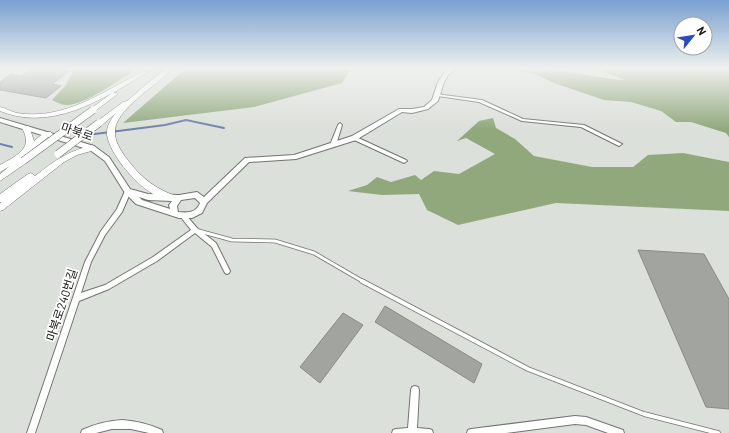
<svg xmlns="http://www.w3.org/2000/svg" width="729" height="433" viewBox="0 0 729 433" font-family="Barlow,'Noto Sans KR',sans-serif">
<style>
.forest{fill:#91a87d}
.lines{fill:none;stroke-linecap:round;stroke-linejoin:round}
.stream{stroke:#7182ac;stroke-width:2}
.building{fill:#a1a49f;stroke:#888b86}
.service-far1-casing{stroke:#71746f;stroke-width:4.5}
.service-casing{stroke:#71746f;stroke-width:5.5}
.minor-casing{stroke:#71746f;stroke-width:2}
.tertiary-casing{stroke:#71746f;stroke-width:2}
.secondary-casing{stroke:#71746f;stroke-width:1}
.service-far1{stroke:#fff;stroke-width:3}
.service{stroke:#fff;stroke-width:4}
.minor{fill:#fff;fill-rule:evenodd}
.tertiary{fill:#fff;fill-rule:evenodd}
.secondary{fill:#fff;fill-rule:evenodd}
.secondary-bridge-casing{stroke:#71746f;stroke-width:8;stroke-linecap:butt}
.secondary-bridge{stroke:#fff;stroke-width:7}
.labels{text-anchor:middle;stroke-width:3.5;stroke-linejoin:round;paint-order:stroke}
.street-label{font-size:12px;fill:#171816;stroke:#fff}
</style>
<rect width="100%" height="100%" fill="#dce0da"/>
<g class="forest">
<path d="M 74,69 L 136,69 C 121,79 85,105 67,105 C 61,105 57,102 52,100 L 66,85 Z"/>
<path d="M 185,69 L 351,69 L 342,83 L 254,107 L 123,123 Z"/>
<path d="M 509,69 L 540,70 L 542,69 C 570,69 596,79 625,80 L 607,73 L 603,69 L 729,69 L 729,137 L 726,133 L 691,122 L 676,122 L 661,111 L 631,102 L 604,100 L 554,83 L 535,74 Z"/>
<path d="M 493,118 L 496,128 L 515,139 L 534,156 L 592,167 L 633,167 L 648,155 L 683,153 L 729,162 L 729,211 L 556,203 L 458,225 L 427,210 L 419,194 L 382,195 L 348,191 L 367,185 L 377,177 L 391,182 L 415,175 L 421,180 L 434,171 L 459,174 L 495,154 L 466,138 L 457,141 L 479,121 Z"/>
</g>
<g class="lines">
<g class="stream">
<path d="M 87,135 L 165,125 L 186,120 L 224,128"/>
<path d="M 0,144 L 12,147"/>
</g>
</g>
<g class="building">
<path d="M 31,69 L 54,69 L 70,71 L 52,84 L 61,86 L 46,98 L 0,90 L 0,82 L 11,74 L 21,76 Z"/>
<path d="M 638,250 L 704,254 L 729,299 L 729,409 L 706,407 Z"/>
<path d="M 385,306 L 482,364 L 474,383 L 375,322 Z"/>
<path d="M 343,313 L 363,325 L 320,383 L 300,367 Z"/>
</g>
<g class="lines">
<g class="service-far1-casing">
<path id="service-far1" d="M 199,231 L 232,240 L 275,241 L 314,253 L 364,282"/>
</g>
<g class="service-casing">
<path id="service" d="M 362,281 L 528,369 L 644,414 L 718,433"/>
</g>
<g class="minor-casing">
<g id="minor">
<path d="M 436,94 L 482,100 L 523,119 L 584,125 L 622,144 L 619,146 L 581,127 L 522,121 L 479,102 L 438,96 L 436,96 Z"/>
<path d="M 340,123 L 342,125 L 336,145 L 333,147 L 331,146 L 330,145 L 338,125 Z"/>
<path d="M 354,136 L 406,160 L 407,161 L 404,163 L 402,162 L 352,139 L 351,138 Z"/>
<path d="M 128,189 L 131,191 L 122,212 L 105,235 L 91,262 L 81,293 L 105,285 L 153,257 L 191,230 L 180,216 L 181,214 L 185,214 L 197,228 L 216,243 L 230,271 L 229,273 L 227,274 L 225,273 L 212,247 L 195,233 L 157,261 L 109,289 L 79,301 L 35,433 L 27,433 L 85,262 L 101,231 L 117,209 L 125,191 Z"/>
<path d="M 415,386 L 418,387 L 419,390 L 417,428 L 429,429 L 432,430 L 433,433 L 392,433 L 393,430 L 396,429 L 408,428 L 411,390 L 412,387 Z"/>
<path d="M 575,416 L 586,417 L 623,430 L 624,433 L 608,433 L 586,425 L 575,424 L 506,433 L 467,433 L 468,430 L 471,429 Z"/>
<path d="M 122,420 C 136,421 149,424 162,430 L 163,433 L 149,433 L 131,429 L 112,429 L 96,433 L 81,433 L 82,430 C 95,424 107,421 122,420 Z"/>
</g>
</g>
<g class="tertiary-casing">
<path id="tertiary" d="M 449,69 L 455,69 L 448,75 L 444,82 L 438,101 L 428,109 L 412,113 L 402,112 L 356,140 L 296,159 L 249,162 L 207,203 L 202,213 L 192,218 L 179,218 L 136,204 L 125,193 L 105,161 L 90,150 L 0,122 L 0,118 L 94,146 L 109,157 L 130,189 L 148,194 L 179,195 L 197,192 L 204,197 L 245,158 L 294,155 L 352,136 L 399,109 L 412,109 L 424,107 L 432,100 L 438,82 L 444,73 ZM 139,197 L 148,200 L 172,201 L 169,205 L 170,209 L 142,200 ZM 195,198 L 200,203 C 196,213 188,213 178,212 L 177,206 L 181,200 Z"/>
</g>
<g class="secondary-casing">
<g id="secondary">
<path d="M 165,69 L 172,69 C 158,85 113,110 115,133 C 115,144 124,155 130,163 C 143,179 156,189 176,196 L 177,198 L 176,200 L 173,201 C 165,199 157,197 150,192 C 134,182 110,154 107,135 C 106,127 111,119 116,113 L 102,125 L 96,125 L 95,123 L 123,102 L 127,101 L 143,87 Z"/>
<path d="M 143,71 L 148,72 L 113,93 L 117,93 L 118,94 L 95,111 L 91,111 L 89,110 L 112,93 C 78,112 39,127 0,111 L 0,107 C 6,108 11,112 17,113 C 63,121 105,91 143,71 Z"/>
<path d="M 23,126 L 29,126 L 34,141 L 45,132 L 51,132 L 52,134 L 21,159 L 26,159 L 27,161 L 26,163 L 0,181 L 0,174 L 10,166 L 0,172 L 0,165 C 9,160 26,152 26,141 C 26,136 24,132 22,128 Z"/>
<path d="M 92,145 L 96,148 L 95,150 L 77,155 L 64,162 L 3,210 L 0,211 L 0,203 L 2,202 L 0,202 L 0,194 L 28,174 L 31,173 L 35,176 C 57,159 65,153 92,145 Z"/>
</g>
</g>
<use href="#service-far1" class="service-far1"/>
<use href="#service" class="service"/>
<use href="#minor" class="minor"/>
<use href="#tertiary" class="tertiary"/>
<use href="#secondary" class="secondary"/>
<g class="secondary-bridge-casing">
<g id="secondary-bridge">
<path d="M 58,154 L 99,123"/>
<path d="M 23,161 L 93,110"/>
</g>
</g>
<use href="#secondary-bridge" class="secondary-bridge"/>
</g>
<linearGradient id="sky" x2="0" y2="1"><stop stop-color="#78a0d0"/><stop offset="0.53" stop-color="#eff1ee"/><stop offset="1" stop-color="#eff1ee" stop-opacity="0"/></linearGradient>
<rect width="729" height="129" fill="url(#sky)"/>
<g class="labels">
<g class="street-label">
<text transform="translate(77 132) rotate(19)" y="4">마북로</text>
<text transform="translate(62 305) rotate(-72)" y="4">마북로240번길</text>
</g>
</g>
<g transform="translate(693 36) rotate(60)"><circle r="19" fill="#ffffff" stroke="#a2a3a2"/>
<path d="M0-3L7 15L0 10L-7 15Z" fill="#2b4cbb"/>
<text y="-6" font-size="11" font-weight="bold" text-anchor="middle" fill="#171816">N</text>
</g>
</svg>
